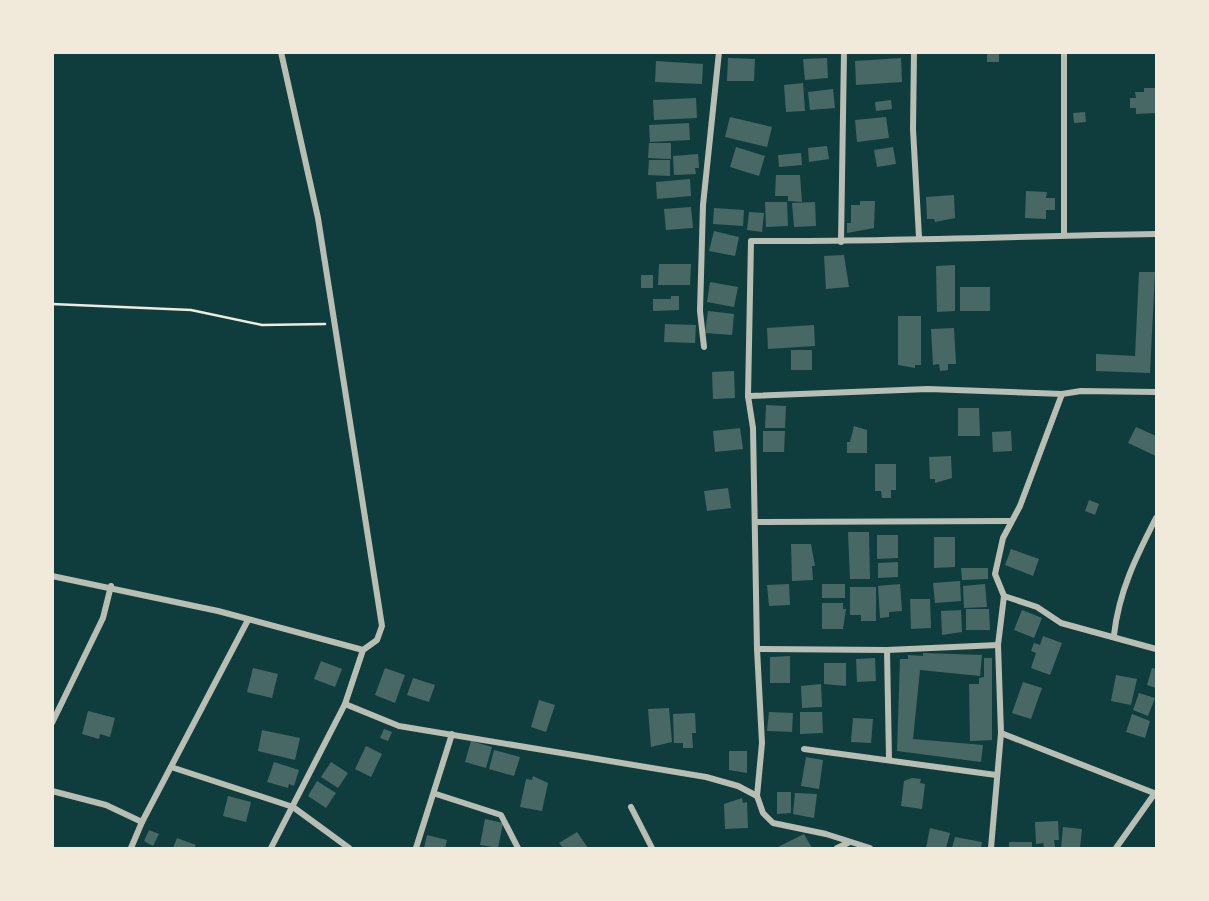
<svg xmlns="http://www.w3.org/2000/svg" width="1209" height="901" viewBox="0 0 1209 901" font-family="'Exo 2',sans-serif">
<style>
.building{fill:#486865}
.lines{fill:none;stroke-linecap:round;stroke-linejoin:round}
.path{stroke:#f1e9da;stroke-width:2.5}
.minor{stroke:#b8beb3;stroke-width:6}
</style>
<rect width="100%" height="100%" fill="#0f3d3e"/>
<g class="building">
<rect x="987" y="54" width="12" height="8"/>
<path d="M 728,58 L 755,59 L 754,81 L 727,81 Z"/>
<path d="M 827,58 L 828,78 L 805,80 L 803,59 Z"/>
<path d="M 901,58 L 902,82 L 856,85 L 855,61 Z"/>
<path d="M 656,61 L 703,64 L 702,84 L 655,82 Z"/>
<path d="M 803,83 L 805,111 L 786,112 L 784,85 Z"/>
<path d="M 1144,88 L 1155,88 L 1156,113 L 1136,114 L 1136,108 L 1130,108 L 1130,98 L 1136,98 L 1135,92 L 1144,92 Z"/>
<path d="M 833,89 L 835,108 L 810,110 L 808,92 Z"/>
<path d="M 696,98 L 697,118 L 654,120 L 653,100 Z"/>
<path d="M 891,100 L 892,109 L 876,111 L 875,102 Z"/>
<path d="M 1085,112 L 1086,122 L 1074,123 L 1073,113 Z"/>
<path d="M 730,117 L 772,127 L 767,147 L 725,137 Z"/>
<path d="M 886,117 L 889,138 L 857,142 L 855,120 Z"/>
<path d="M 689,123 L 690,140 L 650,142 L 649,125 Z"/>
<path d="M 649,143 L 671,143 L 671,159 L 648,158 Z"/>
<path d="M 827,146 L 829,159 L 809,162 L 808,148 Z"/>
<path d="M 736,147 L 765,156 L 759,176 L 730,167 Z"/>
<path d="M 893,147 L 896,164 L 877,167 L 874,150 Z"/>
<path d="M 801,153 L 802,165 L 779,167 L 778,155 Z"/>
<path d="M 698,154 L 699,168 L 695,168 L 696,174 L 674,175 L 673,156 Z"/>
<path d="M 649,160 L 670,160 L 670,176 L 648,175 Z"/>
<path d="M 776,175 L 800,175 L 802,202 L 788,201 L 788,196 L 775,196 Z"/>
<path d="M 690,179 L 691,196 L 657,199 L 656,182 Z"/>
<path d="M 1026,191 L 1047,192 L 1046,198 L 1055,198 L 1055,210 L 1046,210 L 1046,219 L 1025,218 Z"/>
<path d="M 954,195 L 955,218 L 935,222 L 934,219 L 927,219 L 926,197 Z"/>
<path d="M 860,201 L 875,201 L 874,228 L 847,233 L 847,223 L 851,223 L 851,205 L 860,205 Z"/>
<path d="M 765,202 L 787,202 L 788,226 L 766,227 Z"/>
<path d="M 815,202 L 816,226 L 794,227 L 792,203 Z"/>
<path d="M 691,207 L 693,228 L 666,230 L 664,209 Z"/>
<path d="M 714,208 L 744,210 L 743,226 L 713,224 Z"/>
<path d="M 749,212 L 764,213 L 762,232 L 747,230 Z"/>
<path d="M 714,231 L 739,237 L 735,256 L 709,251 Z"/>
<path d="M 844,255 L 849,287 L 826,289 L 824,256 Z"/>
<path d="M 659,264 L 691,264 L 690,285 L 658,285 Z"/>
<path d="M 955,265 L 955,311 L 937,312 L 936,266 Z"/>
<path d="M 1139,272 L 1155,272 L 1150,373 L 1096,371 L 1096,354 L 1135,356 Z"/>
<rect x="641" y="275" width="12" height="13"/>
<path d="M 710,282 L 738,287 L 734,307 L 707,302 Z"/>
<rect x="960" y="287" width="30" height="24"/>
<path d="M 671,296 L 679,296 L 679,310 L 653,311 L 653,299 L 671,299 Z"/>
<path d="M 708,311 L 734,314 L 732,335 L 705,333 Z"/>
<path d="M 898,316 L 921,316 L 921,365 L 915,365 L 915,368 L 898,365 Z"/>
<path d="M 665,324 L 696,325 L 695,343 L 664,342 Z"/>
<path d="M 814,325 L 815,346 L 768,349 L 767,328 Z"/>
<path d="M 954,328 L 956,364 L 948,364 L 948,370 L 940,371 L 939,364 L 933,365 L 931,329 Z"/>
<rect x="791" y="350" width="21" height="20"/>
<path d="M 734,371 L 735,398 L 713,399 L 712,372 Z"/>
<path d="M 766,405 L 786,406 L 785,428 L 765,428 Z"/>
<path d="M 958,408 L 979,408 L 980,436 L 958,436 Z"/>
<path d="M 854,426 L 867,430 L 867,453 L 847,453 L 847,442 L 850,442 Z"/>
<path d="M 1136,427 L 1156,436 L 1156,456 L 1128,443 Z"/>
<path d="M 740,428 L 743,449 L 715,452 L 713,431 Z"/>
<path d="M 763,431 L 785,431 L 784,452 L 763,452 Z"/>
<path d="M 1011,431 L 1012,451 L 993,452 L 992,432 Z"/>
<path d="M 951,456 L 952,478 L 935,483 L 935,479 L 930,479 L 929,457 Z"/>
<path d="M 875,464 L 896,464 L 896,490 L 891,490 L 891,498 L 882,498 L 881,491 L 875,491 Z"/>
<path d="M 728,488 L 731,508 L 707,511 L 704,491 Z"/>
<path d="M 1089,500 L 1099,504 L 1095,515 L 1085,511 Z"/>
<path d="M 848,532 L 869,532 L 870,579 L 850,579 Z"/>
<path d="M 877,535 L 898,535 L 898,558 L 877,559 Z"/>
<path d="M 934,537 L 955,537 L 955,567 L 934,568 Z"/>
<path d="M 791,544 L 811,544 L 815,566 L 812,566 L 813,580 L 792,581 Z"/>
<path d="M 1011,549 L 1039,559 L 1033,576 L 1005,565 Z"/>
<path d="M 898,562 L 898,577 L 878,578 L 878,563 Z"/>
<path d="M 961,568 L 988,568 L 988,579 L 962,580 Z"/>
<path d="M 960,581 L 961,601 L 935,603 L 933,583 Z"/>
<path d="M 789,584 L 790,605 L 769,606 L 767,585 Z"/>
<rect x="822" y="584" width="23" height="14"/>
<path d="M 900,584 L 902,611 L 889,612 L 889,617 L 880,618 L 878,586 Z"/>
<path d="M 985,584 L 987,607 L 964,608 L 963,586 Z"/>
<path d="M 850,587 L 876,587 L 876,621 L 861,621 L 861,615 L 850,615 Z"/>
<path d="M 910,599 L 930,599 L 931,628 L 911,629 Z"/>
<path d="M 822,603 L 843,603 L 843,609 L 846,609 L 843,629 L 822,629 Z"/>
<path d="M 966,609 L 989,609 L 990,630 L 966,630 Z"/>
<path d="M 961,610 L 962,632 L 942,635 L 941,611 Z"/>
<path d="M 1022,610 L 1042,618 L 1034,638 L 1014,630 Z"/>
<path d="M 1043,636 L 1062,643 L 1050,675 L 1031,668 L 1036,653 L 1031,651 L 1034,643 L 1040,645 Z"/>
<path d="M 923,653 L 982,655 L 980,676 L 920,670 L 913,739 L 983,745 L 981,762 L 897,751 L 900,659 L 908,659 L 908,655 L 923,656 Z"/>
<path d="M 790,656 L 790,683 L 770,683 L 770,657 Z"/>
<path d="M 875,658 L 876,681 L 857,682 L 856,659 Z"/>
<path d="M 984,658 L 992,658 L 992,740 L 970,741 L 969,684 L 979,684 L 979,678 L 984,677 Z"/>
<path d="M 321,661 L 342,669 L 335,687 L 314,679 Z"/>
<path d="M 824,663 L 846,663 L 846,686 L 824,684 Z"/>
<path d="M 253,668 L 278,674 L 272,698 L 247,692 Z"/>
<path d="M 385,668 L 405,675 L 395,703 L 375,695 Z"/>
<path d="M 1152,668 L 1156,669 L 1156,688 L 1147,685 Z"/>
<path d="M 1116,675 L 1137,679 L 1131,705 L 1111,701 Z"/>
<path d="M 413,678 L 435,685 L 429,702 L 407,695 Z"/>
<path d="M 1023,682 L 1042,688 L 1031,719 L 1012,713 Z"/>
<path d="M 821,684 L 822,707 L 802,708 L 801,686 Z"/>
<path d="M 1139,693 L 1155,698 L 1148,716 L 1133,710 Z"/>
<path d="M 539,700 L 555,705 L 546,732 L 531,727 Z"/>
<path d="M 669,708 L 672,742 L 651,747 L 648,709 Z"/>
<path d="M 88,711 L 115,718 L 110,737 L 100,734 L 99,739 L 82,734 Z"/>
<path d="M 769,712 L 793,713 L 792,732 L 767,731 Z"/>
<path d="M 800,712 L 822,712 L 823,733 L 800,734 Z"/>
<path d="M 695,713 L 696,733 L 692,733 L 693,748 L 683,748 L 683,743 L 674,743 L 673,714 Z"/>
<path d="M 1132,714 L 1150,721 L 1145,738 L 1126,732 Z"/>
<path d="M 853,718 L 873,719 L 871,743 L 851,742 Z"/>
<path d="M 384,729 L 392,732 L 388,741 L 380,738 Z"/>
<path d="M 262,730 L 300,738 L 295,760 L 258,751 Z"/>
<path d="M 471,741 L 492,747 L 486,768 L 465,762 Z"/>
<path d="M 366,746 L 382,754 L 371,777 L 355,769 Z"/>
<path d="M 494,750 L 520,757 L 514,776 L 489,769 Z"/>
<path d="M 729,751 L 747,751 L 747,773 L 729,770 Z"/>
<path d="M 806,757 L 823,760 L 819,789 L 801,786 Z"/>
<path d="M 274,762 L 299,770 L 294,786 L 289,784 L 288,788 L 267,782 Z"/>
<path d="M 331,762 L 348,773 L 338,788 L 321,777 Z"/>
<path d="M 533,776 L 548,783 L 542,811 L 520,807 L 526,779 L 532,780 Z"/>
<path d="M 912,778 L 921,779 L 920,783 L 925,784 L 922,809 L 901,806 L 904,781 Z"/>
<path d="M 317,781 L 336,793 L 326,808 L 308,796 Z"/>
<path d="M 777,792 L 791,792 L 791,813 L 777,814 Z"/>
<path d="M 795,793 L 817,794 L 814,818 L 793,814 Z"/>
<path d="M 228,796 L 251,802 L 246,822 L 223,816 Z"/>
<path d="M 742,798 L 743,803 L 747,802 L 748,828 L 725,829 L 724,804 Z"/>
<path d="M 485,819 L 503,823 L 498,848 L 480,845 Z"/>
<path d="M 1058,821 L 1059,840 L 1054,840 L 1055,847 L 1044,847 L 1043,843 L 1036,844 L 1035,822 Z"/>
<path d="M 1063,827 L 1082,829 L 1080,848 L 1061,848 Z"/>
<path d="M 930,828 L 950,833 L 946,848 L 926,848 Z"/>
<path d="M 149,830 L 159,834 L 153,846 L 144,841 Z"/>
<path d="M 577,832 L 588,848 L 563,848 L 559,843 Z"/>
<path d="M 804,834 L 812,848 L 776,848 Z"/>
<path d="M 427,835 L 447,840 L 445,848 L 424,848 Z"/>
<path d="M 955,837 L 982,842 L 981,848 L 952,848 Z"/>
<path d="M 177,838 L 196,845 L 194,848 L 173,848 Z"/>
<rect x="1009" y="842" width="23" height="6"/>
</g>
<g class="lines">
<path class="path" d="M 52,304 L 191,310 L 262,325 L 325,324"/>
<g class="minor">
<path d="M 914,52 L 913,129 L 919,237"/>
<path d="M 1064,52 L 1064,235"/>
<path d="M 841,242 L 844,52"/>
<path d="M 704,347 L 700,311 L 703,205 L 719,52"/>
<path d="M 748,396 L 928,389 L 1062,394 L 1081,391 L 1156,392"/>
<path d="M 755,522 L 1009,521"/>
<path d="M 52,576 L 218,611 L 363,650"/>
<path d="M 1004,596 L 1037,607 L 1061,623 L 1156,649"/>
<path d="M 1114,635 C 1119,591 1136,557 1156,518"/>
<path d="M 757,649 L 887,650 L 998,645"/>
<path d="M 887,650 L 889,759"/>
<path d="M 345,704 L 399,726 L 706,777 L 738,786 L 757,796 L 763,813 L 773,823 L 826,834 L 870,848"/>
<path d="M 52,723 L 103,618 L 111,586"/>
<path d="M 1001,733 L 1154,793"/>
<path d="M 804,749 L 996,775"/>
<path d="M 171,767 L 293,807 L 349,848"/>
<path d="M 52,791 L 106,805 L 142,822"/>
<path d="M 436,794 L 501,815 L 518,848"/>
<path d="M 757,796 L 762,743 L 757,649 L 753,428 L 748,396 L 751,241 C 887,242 1021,236 1156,234"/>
<path d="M 631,807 L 652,848"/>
<path d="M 131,848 L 142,822 L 248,620"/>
<path d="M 271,848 L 345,704 L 363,650 L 377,640 L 382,626 L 318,218 L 281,52"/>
<path d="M 416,848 L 452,734"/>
<path d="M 837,848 L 848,843"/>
<path d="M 991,848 L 1001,733 L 998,645 L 1004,596 L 995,574 L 1003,538 L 1020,506 L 1062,394"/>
<path d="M 1116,848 L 1155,793"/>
</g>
</g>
<rect width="1209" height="901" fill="none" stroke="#f1e9da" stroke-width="108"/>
</svg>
